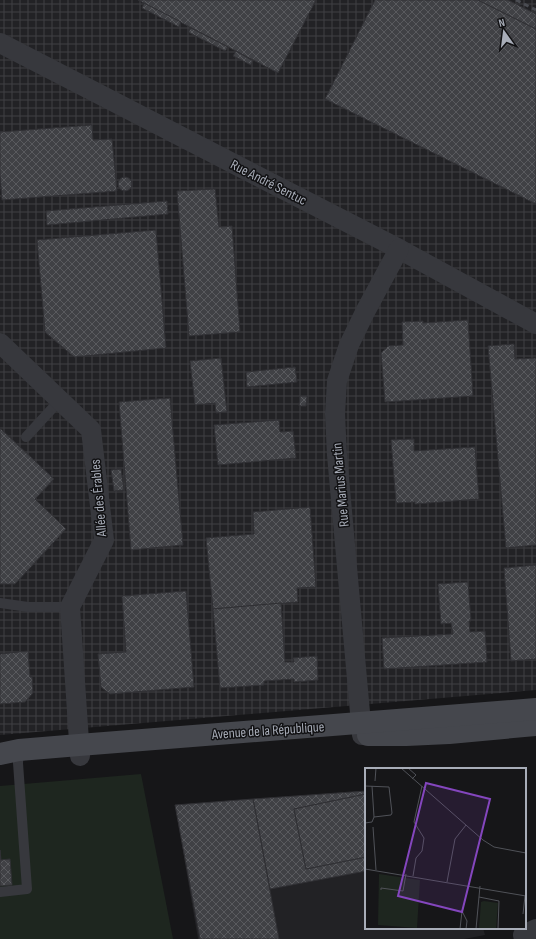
<svg xmlns="http://www.w3.org/2000/svg" width="536" height="939" viewBox="0 0 536 939" font-family="'Sofia Sans Condensed',sans-serif">
<style>
.built{fill:#222225}
.industrial{fill:url(#industrial-grid)}
.park{fill:#1e261f}
.building{fill:url(#building-cross-hatch);stroke:#303034}
.lines{fill:none;stroke-linecap:round;stroke-linejoin:round}
.lane{stroke:#37383d;stroke-width:10}
.street{stroke:#37383d;stroke-width:20}
.secondary{stroke:#45474d;stroke-width:22}
.rail{stroke:#4a4c52;stroke-width:3;stroke-dasharray:5 4;stroke-linecap:butt}
.labels{text-anchor:middle;stroke-width:3;stroke-linejoin:round;paint-order:stroke}
.street-label{font-size:14px;fill:#a8adb8;stroke:#111113}
.inset-road{fill:none;stroke:#505258;stroke-width:1}
.view{fill:#8446be;fill-opacity:0.15;stroke:#8446be;stroke-width:2}
.inset-edge{fill:none;stroke:#a8adb8;stroke-width:2}
</style>
<defs>
<pattern id="industrial-grid" width="8" height="8" patternUnits="userSpaceOnUse"><rect width="8" height="8" fill="#222225"/><path d="M0 4h8M4 0v8" fill="none" stroke="#3f3f43"/></pattern>
<pattern id="building-cross-hatch" width="8" height="8" patternUnits="userSpaceOnUse"><rect width="8" height="8" fill="#404145"/><path d="M0 0l8 8M0 8l8-8" fill="none" stroke="#595a5e"/></pattern>
</defs>
<rect width="100%" height="100%" fill="#161618"/>
<path class="built" d="M 366,791 L 366,928 L 483,928 L 485,935 L 464,939 L 198,939 L 175,805 Z"/>
<path class="industrial" d="M 0,0 L 536,0 L 536,690 L 0,735 Z"/>
<path class="park" d="M 141,774 L 173,939 L 0,939 L 0,786 Z"/>
<g class="building">
<path d="M 138,0 L 316,0 L 278,73 Z"/>
<path d="M 375,0 L 478,0 L 536,29 L 536,204 L 325,99 Z"/>
<path d="M 478,0 L 508,0 L 536,14 L 536,29 Z"/>
<path d="M 144,3 L 181,22 L 179,27 L 142,8 Z"/>
<path d="M 191,28 L 228,47 L 225,51 L 188,32 Z"/>
<path d="M 236,51 L 253,61 L 251,65 L 233,56 Z"/>
<path d="M 92,125 L 93,140 L 112,139 L 117,191 L 2,200 L 0,174 L 0,132 Z"/>
<circle cx="125" cy="184" r="7"/>
<path d="M 215,189 L 219,227 L 232,226 L 240,332 L 189,336 L 177,191 Z"/>
<path d="M 167,201 L 168,214 L 47,225 L 46,211 Z"/>
<path d="M 156,230 L 166,348 L 74,357 L 45,332 L 37,240 Z"/>
<path d="M 468,320 L 473,396 L 385,402 L 381,353 L 388,346 L 403,345 L 402,322 L 423,321 L 423,323 Z"/>
<path d="M 514,344 L 515,359 L 536,358 L 536,545 L 506,548 L 488,346 Z"/>
<path d="M 221,358 L 227,412 L 216,413 L 215,403 L 195,405 L 190,361 Z"/>
<path d="M 295,367 L 297,382 L 247,387 L 246,372 Z"/>
<path d="M 300,396 L 307,396 L 306,406 L 299,406 Z"/>
<path d="M 170,398 L 183,545 L 131,550 L 119,402 Z"/>
<path d="M 279,420 L 280,432 L 293,431 L 296,458 L 218,465 L 214,425 Z"/>
<path d="M 0,428 L 54,479 L 35,499 L 66,529 L 15,584 L 0,584 Z"/>
<path d="M 414,439 L 414,451 L 475,447 L 479,499 L 415,504 L 415,502 L 396,503 L 391,440 Z"/>
<path d="M 121,469 L 124,490 L 114,491 L 111,470 Z"/>
<path d="M 310,507 L 316,587 L 297,588 L 298,602 L 213,609 L 206,538 L 254,534 L 253,512 Z"/>
<path d="M 536,565 L 536,659 L 511,661 L 504,568 Z"/>
<path d="M 468,582 L 471,621 L 469,621 L 470,632 L 485,631 L 487,662 L 384,669 L 382,638 L 453,634 L 451,623 L 441,624 L 438,584 Z"/>
<path d="M 186,591 L 194,687 L 110,694 L 101,687 L 98,654 L 126,652 L 122,596 Z"/>
<path d="M 281,603 L 285,662 L 294,662 L 293,658 L 317,656 L 318,680 L 294,682 L 294,679 L 264,681 L 264,685 L 220,688 L 213,609 Z"/>
<path d="M 28,651 L 30,677 L 32,677 L 33,693 L 25,702 L 0,704 L 0,654 Z"/>
<path d="M 366,791 L 366,794 L 294,809 L 306,869 L 366,857 L 366,871 L 270,889 L 253,799 Z"/>
<path d="M 366,794 L 366,857 L 306,869 L 294,809 Z"/>
<path d="M 253,799 L 279,939 L 200,939 L 175,805 Z"/>
<path d="M 0,850 L 1,860 L 10,859 L 12,885 L 0,886 Z"/>
</g>
<g class="lines">
<g class="lane">
<path d="M 26,437 L 60,400"/>
<path d="M 0,603 L 28,607 L 70,607"/>
<path d="M 0,892 L 27,889 L 18,763 L 19,750"/>
</g>
<g class="street">
<path d="M 0,43 L 399,249 L 536,324"/>
<path d="M 0,343 L 91,430 L 104,540 L 70,607 L 80,756"/>
<path d="M 362,735 L 337,455 L 335,414 L 337,381 L 349,345 L 365,312 L 399,249"/>
<path d="M 524,939 L 523,935 L 536,929"/>
</g>
<g class="secondary">
<path d="M 368,735 L 406,735 L 449,733 L 536,725"/>
<path d="M 0,754 L 19,750 L 79,745 L 536,709"/>
</g>
<path class="rail" d="M 516,0 L 536,10"/>
</g>
<g class="labels">
<g class="street-label">
<text transform="translate(269 182) rotate(27)" y="5">Rue André Sentuc</text>
<text transform="translate(340 485) rotate(-95)" y="5">Rue Marius Martin</text>
<text transform="translate(98 498) rotate(-95)" y="5">Allée des Érables</text>
<text transform="translate(268 730) rotate(-4)" y="5">Avenue de la République</text>
</g>
</g>
<g transform="translate(365 768)">
<rect width="161" height="161" fill="#161618"/>
<path d="M 14,106 L 55,112 L 52,160 L 13,157 ZM 119,133 L 133,135 L 131,161 L 114,161 L 116,134 Z" fill="#1e261f"/>
<path class="inset-road" d="M 36,0 L 118,72 L 129,79 L 161,85M 43,0 L 51,7 L 47,11M 10,13 L 11,0M 0,18 L 24,19 L 27,45 L 26,47 L 9,49 L 7,54 L 0,55M 7,18 L 9,49M 8,59 L 11,102M 0,101 L 161,128M 48,108 L 51,90 L 57,83 L 59,70 L 49,54 L 57,18M 82,114 L 90,71 L 101,57M 16,122 L 16,120 L 38,123 L 41,106M 114,129 L 134,133 L 133,161M 158,146 L 160,128M 95,161 L 97,143 L 102,153 L 101,161M 111,161 L 115,118"/>
<path class="view" d="M 61,15 L 125,31 L 97,144 L 33,128 Z"/>
<rect width="161" height="161" class="inset-edge"/>
</g>
<g transform="translate(504 32) rotate(346)" stroke="#111113" stroke-width="3" paint-order="stroke">
<path d="M0-3L7 15L0 10L-7 15Z" fill="#a8adb8"/>
<text y="-6" font-size="11" font-weight="bold" text-anchor="middle" fill="#a8adb8">N</text>
</g>
</svg>
